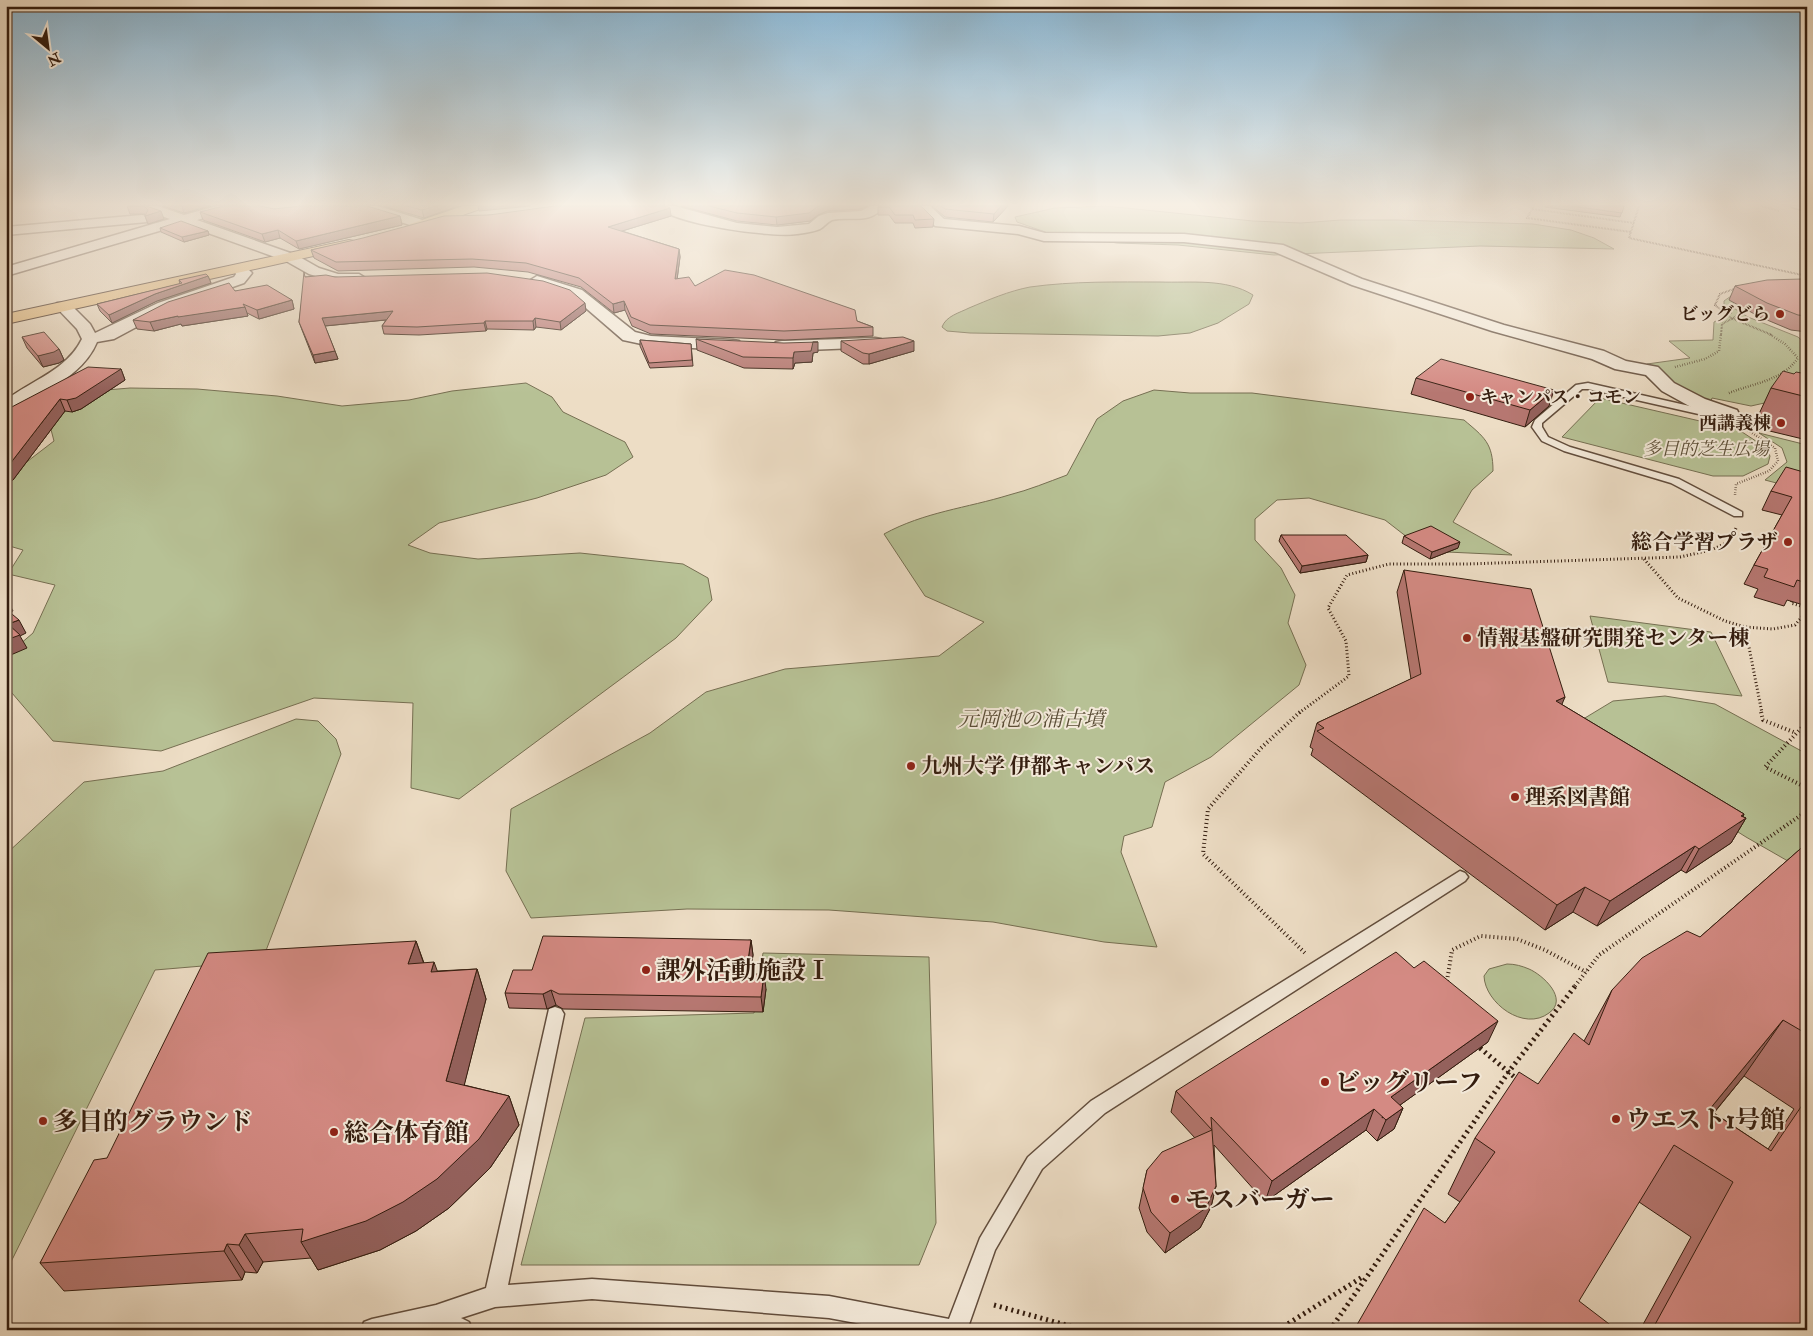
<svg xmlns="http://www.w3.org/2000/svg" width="1813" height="1336" viewBox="0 0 1813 1336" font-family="'IM FELL Double Pica','Noto Serif JP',serif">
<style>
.green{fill:#b7c195;stroke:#766f52}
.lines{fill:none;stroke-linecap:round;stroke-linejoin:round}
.service-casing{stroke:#624d3c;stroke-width:3}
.minor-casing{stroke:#624d3c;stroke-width:3}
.primary-casing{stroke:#341d0f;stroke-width:2}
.path-far4{stroke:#341d0f;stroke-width:2;stroke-dasharray:0.5 1;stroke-linecap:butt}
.path-far3{stroke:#341d0f;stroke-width:2.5;stroke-dasharray:0.5 2;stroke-linecap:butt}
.path-far2{stroke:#341d0f;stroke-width:3;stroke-dasharray:1 2.5;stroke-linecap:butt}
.path-far1{stroke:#341d0f;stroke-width:4;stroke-dasharray:1 3;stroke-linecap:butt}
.path{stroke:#341d0f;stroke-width:5;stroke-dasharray:2 4;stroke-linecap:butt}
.service{fill:#f3e9d9;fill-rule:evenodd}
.minor{fill:#f3e9d9;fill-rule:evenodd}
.primary{fill:#e6be82;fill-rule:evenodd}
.path-bridge{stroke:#341d0f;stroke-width:5;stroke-dasharray:2 4;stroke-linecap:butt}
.wall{fill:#b67771;stroke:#341d0f;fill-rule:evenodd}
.shaded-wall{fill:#94615c;stroke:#341d0f}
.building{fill:#d48a83;stroke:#341d0f}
.poi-dot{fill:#8f2418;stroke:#f3e9d9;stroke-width:2}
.labels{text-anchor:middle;stroke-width:4;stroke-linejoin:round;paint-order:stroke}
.far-poi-label{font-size:18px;font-weight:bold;fill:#341d0f;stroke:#f3e9d9;text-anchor:end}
.far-park-label{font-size:18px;font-style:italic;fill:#5b4e37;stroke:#f3e9d9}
.poi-label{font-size:21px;font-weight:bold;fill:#341d0f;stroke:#f3e9d9;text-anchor:start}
.park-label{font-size:21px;font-style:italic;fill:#5b4e37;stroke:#f3e9d9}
.near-poi-label{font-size:25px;font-weight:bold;fill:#341d0f;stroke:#f3e9d9;text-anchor:start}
</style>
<rect width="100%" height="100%" fill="#edddc5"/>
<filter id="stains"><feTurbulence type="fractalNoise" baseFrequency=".004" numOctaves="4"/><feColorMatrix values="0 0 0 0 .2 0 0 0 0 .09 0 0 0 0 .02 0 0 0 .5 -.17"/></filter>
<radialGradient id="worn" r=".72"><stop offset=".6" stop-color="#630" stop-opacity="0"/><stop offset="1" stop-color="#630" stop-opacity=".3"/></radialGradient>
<g class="green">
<path d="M 1106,206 L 1253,221 L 1301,223 L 1341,220 L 1397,220 L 1533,224 L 1571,230 L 1594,238 L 1614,249 L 1480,246 L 1274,255 L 1178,245 L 1117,243 L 1048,233 L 1017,222 L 1015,217 L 1055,208 Z"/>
<path d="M 1160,282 C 1191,283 1226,278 1253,295 L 1249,304 L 1218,323 L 1190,333 L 1158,336 L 970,333 L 947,331 L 942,327 C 946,316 959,313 969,308 C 988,300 1009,291 1030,287 C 1073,281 1117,282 1160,282 Z"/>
<path d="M 1731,296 L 1735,299 L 1732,307 L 1748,317 L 1798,337 L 1807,345 L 1807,389 L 1787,398 L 1751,406 L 1712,398 L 1708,410 L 1656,386 L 1641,372 L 1647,364 L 1690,358 L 1669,341 L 1713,340 L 1714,322 L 1732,313 L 1724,308 L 1724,301 Z"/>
<path d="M 526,383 L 552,397 L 563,412 L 625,442 L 633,457 L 606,475 L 537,498 L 439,523 L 408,545 L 430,553 L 478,559 L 580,553 L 683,564 L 708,578 L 712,600 L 676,638 L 459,799 L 411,788 L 413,703 L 314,698 L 161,751 L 53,741 L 6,686 L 6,656 L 33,633 L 55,585 L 8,574 L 23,550 L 6,545 L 6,488 L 24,464 L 54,441 L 49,422 L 94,391 L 130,388 L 197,389 L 277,396 L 342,406 L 409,400 L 452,391 Z"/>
<path d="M 1154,390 L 1190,393 L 1252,393 L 1464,420 C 1484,437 1493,443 1493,471 L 1472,490 L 1453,522 L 1512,555 L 1425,551 L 1385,520 L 1309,498 L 1277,500 L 1255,519 L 1255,540 L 1281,568 L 1295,595 L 1288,623 L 1306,665 L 1299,685 L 1211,757 L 1165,782 L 1152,827 L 1124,836 L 1121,852 L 1157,947 L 1104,942 L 993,922 L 829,910 L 687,909 L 531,918 L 506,871 L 511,809 L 650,733 L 706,692 L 785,669 L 939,656 L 984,622 L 925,596 L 884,534 C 924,512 967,508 1009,495 C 1029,490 1048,482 1067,475 L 1097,419 L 1123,401 Z"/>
<path d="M 1600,398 L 1739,430 L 1765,447 L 1770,456 L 1768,464 L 1743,476 L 1713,476 L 1562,437 Z"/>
<path d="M 1759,433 L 1807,445 L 1807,491 L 1765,480 L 1787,462 L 1782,448 Z"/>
<path d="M 1590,616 L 1711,632 L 1742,696 L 1608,682 Z"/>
<path d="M 1665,696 L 1715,704 L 1807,754 L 1807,872 L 1746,837 L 1570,727 L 1613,701 Z"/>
<path d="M 296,719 L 318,721 L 336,739 L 341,754 L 262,961 L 155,970 L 6,1272 L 6,854 L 84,782 L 163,771 Z"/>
<path d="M 763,953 L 929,957 L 936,1223 L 919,1265 L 521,1265 L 585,1018 L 754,1013 Z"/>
<path d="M 1507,964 C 1515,964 1522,966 1529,969 C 1543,975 1569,999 1549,1013 C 1524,1032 1485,1003 1484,976 L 1489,969 Z"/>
</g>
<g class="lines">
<g class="service-casing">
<g id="service">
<path d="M 1791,206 L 1807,207 L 1807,211 L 1792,207 Z"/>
<path d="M 1588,383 L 1703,409 L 1724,411 L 1726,413 L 1721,416 L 1703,415 L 1588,389 L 1582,389 L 1542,423 L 1542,427 L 1548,437 L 1570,447 L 1679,479 L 1742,512 L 1742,516 L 1734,516 L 1671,483 L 1564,451 L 1542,441 L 1532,427 L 1535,420 L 1576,385 Z"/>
<path d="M 1460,871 L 1465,873 L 1468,877 L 1465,881 L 1105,1113 L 1042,1169 L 995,1250 L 967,1330 L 894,1330 L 829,1318 L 592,1299 L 495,1307 L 461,1318 L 469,1322 L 472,1330 L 439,1330 L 435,1327 L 422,1330 L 361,1330 L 364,1322 L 372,1319 L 436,1305 L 486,1288 L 549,1009 L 555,1007 L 561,1009 L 564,1014 L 508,1285 L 592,1279 L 829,1296 L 949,1319 L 980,1238 L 1028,1157 L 1091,1101 Z"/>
</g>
</g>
<g class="minor-casing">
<g id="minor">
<path d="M 140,206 L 158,206 L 184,215 L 217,206 L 236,206 L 235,209 L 197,220 L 296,255 L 319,268 L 338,274 L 359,274 L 367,279 L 359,284 L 332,281 L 309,274 L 286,261 L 183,224 L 6,276 L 6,267 L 170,219 L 141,209 Z"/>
<path d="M 360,206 L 378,206 L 429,222 L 431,225 L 424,229 L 419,228 L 361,209 Z"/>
<path d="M 658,206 L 675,206 L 737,223 L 777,227 L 809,224 L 819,216 L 828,213 L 861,211 L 871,206 L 884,206 C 871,225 851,216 832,220 C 827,222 824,227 820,229 C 813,232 804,233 797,234 C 774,238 669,224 658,206 Z"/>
<path d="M 917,206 L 930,206 L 944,219 L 1019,226 L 1045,233 L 1184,234 L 1283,245 L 1362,279 L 1504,325 L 1604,351 L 1626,361 L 1658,367 L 1674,383 L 1705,399 L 1737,410 L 1739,414 L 1737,418 L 1730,420 L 1691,407 L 1662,391 L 1646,375 L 1615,369 L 1592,359 L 1492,331 L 1352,285 L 1275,252 L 1184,242 L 1044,241 L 1018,234 L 935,226 Z"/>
<path d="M 142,215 L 147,216 L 149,219 L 147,222 L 6,235 L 6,227 Z"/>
<path d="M 240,265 L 245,266 L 252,273 L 244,283 L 170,309 L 114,339 L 97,342 C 82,378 41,391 13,413 L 6,415 L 6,400 C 32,380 67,370 82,339 L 77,329 L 55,306 L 57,303 L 69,303 L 90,324 L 95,333 L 158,303 L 234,277 L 236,274 L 233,269 Z"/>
<path d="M 537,276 L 582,290 L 635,332 L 651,336 L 733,340 L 739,341 L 741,345 L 739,349 L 733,350 L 651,346 L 623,340 L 572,296 L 532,284 L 529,281 Z"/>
<path d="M 875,338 L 881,339 L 883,343 L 881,347 L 782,351 L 776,350 L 773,346 L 776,342 L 782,341 Z"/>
</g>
</g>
<g class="primary-casing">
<g id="primary">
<path d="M 463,206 L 482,206 L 480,209 L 420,230 L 410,230 L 408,227 L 410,224 Z"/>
<path d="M 349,240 L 354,241 L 356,244 L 354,247 L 6,324 L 6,314 Z"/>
</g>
</g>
<g class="path-far4">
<path d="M 1534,206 L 1527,218 L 1631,232"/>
<path d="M 1639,206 L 1629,238 L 1807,276"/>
<path d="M 1761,206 L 1779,211"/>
<path d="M 1532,209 L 1634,223"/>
<path d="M 1807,246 L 1807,250"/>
<path d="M 1737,288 L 1720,294 L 1715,305 L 1731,318 L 1772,335"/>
<path d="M 1721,335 L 1722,324 L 1737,316"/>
</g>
<g class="path-far3">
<path d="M 1675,367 L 1705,359 L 1719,351 L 1721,334"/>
<path d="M 1729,393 C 1754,383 1782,381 1798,358 L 1785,344 L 1769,334"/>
<path d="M 1735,495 L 1736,484 L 1769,471 L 1778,461 L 1775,448 L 1743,427"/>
</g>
<g class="path-far2">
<path d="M 1644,559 L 1678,598 L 1725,621 L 1745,627 L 1773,629 L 1795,625 L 1807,611"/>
<path d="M 1793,598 L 1791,603 L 1807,608"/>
<path d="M 1745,627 L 1762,713"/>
<path d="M 1299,713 L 1349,676 L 1346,641 L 1328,608 L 1347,575 L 1389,564 L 1467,564 L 1680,557 L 1711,550 L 1731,541 L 1736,528"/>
</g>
<g class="path-far1">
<path d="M 1300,712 L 1261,748 L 1208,809 L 1203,854 L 1305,953"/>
<path d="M 1761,712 L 1763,720 L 1796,733"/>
<path d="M 1807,722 L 1765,767 L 1807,788"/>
<path d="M 1447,981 L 1452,950 L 1481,936 L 1517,939 L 1545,950 L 1586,972"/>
<path d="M 1575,986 L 1599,955 L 1807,811"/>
</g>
<g class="path">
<path d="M 994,1305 L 1084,1330"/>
<path d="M 1278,1330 L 1364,1276"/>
<path d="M 1330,1330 L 1510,1070 L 1576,985"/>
</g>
<use href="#service" class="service"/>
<use href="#minor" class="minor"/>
<use href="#primary" class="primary"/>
<path class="path-bridge" d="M 1480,1048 L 1518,1080"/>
</g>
<g class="wall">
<path d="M 127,206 L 146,206 L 164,219 L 148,224 L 145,216 L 145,214 L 130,214 Z"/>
<path d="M 163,206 L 211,206 L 184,213 Z"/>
<path d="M 383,206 L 459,206 L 424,218 Z"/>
<path d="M 681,206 L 868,206 L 860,209 L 827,211 L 818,215 L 810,221 L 777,225 L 737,221 Z"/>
<path d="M 921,206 L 934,219 L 933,227 L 915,228 L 913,223 L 895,223 L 889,215 L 878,215 L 878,207 Z"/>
<path d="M 932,206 L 1008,206 L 993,222 L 945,217 Z"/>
<path d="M 1545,206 L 1624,206 L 1620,217 L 1545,207 Z"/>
<path d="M 274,209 L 400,216 L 402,225 L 299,249 L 280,238 L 265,242 L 203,220 L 200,212 Z"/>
<path d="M 489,215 L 671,216 L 622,231 L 679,249 L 680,257 L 677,279 L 695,286 L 857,321 L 873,327 L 873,336 L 785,340 L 651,334 L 632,326 L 625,310 L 614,313 L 581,287 L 528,272 L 474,267 L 338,271 L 314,258 L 311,250 Z"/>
<path d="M 160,228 L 208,231 L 209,235 L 184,242 L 161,232 Z"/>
<path d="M 208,276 L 211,283 L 157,301 L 112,323 L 100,311 L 97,304 L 180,284 L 179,280 Z"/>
<path d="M 305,277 L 335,277 L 586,311 L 561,330 L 536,327 L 534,330 L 487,329 L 486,331 L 419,335 L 384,334 L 382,326 L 386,320 L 325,326 L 338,359 L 315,363 L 302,330 L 299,322 Z"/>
<path d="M 1805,284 L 1807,284 L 1807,332 L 1791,330 L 1760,317 L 1729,300 L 1735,286 Z"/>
<path d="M 235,291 L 292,300 L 294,309 L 259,319 L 247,313 L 248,316 L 182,326 L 181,324 L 154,331 L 137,329 L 133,320 Z"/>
<path d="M 22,337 L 59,349 L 64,360 L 59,363 L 43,367 L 27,348 Z"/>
<path d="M 696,339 L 818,352 L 813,353 L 812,362 L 795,363 L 793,369 L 744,368 L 697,350 Z"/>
<path d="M 640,340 L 691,344 L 693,366 L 650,368 L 640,346 Z"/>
<path d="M 841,341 L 914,351 L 869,364 L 863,364 L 841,351 Z"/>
<path d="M 121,369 L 125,380 L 81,409 L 72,412 L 65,411 L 13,480 L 6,410 Z"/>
<path d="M 1794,374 L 1807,374 L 1807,440 L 1753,427 L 1771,388 Z"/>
<path d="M 1416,378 L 1549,406 L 1525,427 L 1411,394 Z"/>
<path d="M 1807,473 L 1807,606 L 1787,600 L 1784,606 L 1754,597 L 1758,589 L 1744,584 L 1754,565 L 1782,515 L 1762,510 L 1771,491 Z"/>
<path d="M 1281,535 L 1368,555 L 1366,562 L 1300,573 L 1279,541 Z"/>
<path d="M 1404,536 L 1458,548 L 1430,559 L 1402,543 Z"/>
<path d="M 1404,570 L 1565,697 L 1561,704 L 1744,814 L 1743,817 L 1746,818 L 1731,843 L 1686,873 L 1681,870 L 1597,926 L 1573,912 L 1545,930 L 1311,755 L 1313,749 L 1310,747 L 1317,723 L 1411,679 L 1397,592 Z"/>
<path d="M 1807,843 L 1807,1330 L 1640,1330 L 1691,1237 L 1639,1202 L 1445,1223 L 1460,1202 L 1448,1194 L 1475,1138 L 1538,1084 L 1584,1041 L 1612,990 L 1700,937 ZM 1744,1076 L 1794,1109 L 1768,1149 L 1714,1113 Z"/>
<path d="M 751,940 L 753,955 L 750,974 L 766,989 L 763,1012 L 563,1009 L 556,1005 L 547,1009 L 509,1008 L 505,993 L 532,970 Z"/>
<path d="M 416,941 L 424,963 L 437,971 L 477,969 L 486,999 L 464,1085 L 509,1096 L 519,1125 L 490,1168 L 449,1208 L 416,1231 L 380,1250 L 318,1270 L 311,1258 L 263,1262 L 257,1273 L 245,1272 L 242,1280 L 64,1291 L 40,1263 L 107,1158 Z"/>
<path d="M 1488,1042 L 1400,1105 L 1403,1108 L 1394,1129 L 1377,1141 L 1366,1130 L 1265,1202 L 1214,1145 L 1216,1186 L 1211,1207 L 1200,1228 L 1165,1253 L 1147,1232 L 1139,1208 L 1147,1170 L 1195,1138 L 1171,1112 L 1176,1091 Z"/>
</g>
<g class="shaded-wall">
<path d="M 182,206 L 211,206 L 184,213 Z"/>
<path d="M 435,206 L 459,206 L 424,218 L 422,210 Z"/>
<path d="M 478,206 L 530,206 L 479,211 Z"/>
<path d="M 820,206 L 868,206 L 860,209 L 827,211 L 818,215 L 810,221 L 777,225 L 776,217 Z"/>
<path d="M 1001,206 L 1008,206 L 993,222 L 994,214 Z"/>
<path d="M 670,208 L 671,216 L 609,235 L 608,227 Z"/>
<path d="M 161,211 L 164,219 L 148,224 L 145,216 Z"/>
<path d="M 400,216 L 402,225 L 299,249 L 296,241 Z"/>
<path d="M 278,230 L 280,238 L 265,242 L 262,234 Z"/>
<path d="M 208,231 L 209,235 L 184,242 L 182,237 Z"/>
<path d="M 679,249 L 680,257 L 676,288 L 675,279 Z"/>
<path d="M 208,276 L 211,283 L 157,301 L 112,323 L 109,315 L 155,294 Z"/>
<path d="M 292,300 L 294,309 L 259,319 L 257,310 Z"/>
<path d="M 624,301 L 625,310 L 614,313 L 613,304 Z"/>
<path d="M 585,303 L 586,311 L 561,330 L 560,322 Z"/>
<path d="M 245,307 L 248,316 L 182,326 L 181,324 L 154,331 L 150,322 L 178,316 Z"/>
<path d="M 393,311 L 395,319 L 324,326 L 322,318 Z"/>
<path d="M 535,318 L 536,327 L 534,330 L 533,321 Z"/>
<path d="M 485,321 L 487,329 L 486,331 L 484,323 Z"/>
<path d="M 914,341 L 914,351 L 869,364 L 869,354 Z"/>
<path d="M 813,342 L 818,342 L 818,352 L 813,353 L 812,362 L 795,363 L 793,369 L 793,358 L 794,352 Z"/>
<path d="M 59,349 L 64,360 L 59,363 L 43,367 L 38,356 Z"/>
<path d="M 335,351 L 338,359 L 315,363 L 313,355 Z"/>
<path d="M 121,369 L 125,380 L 81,409 L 72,412 L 67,400 Z"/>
<path d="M 1554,390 L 1549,406 L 1525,427 L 1530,410 Z"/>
<path d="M 60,399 L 65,411 L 13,480 L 6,486 L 6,469 Z"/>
<path d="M 1460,542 L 1458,548 L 1430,559 L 1432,552 Z"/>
<path d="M 1368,555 L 1366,562 L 1300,573 L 1302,566 Z"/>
<path d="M 6,598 L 13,611 L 6,614 Z"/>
<path d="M 19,620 L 26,633 L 20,636 L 27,648 L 6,657 L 6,640 L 8,624 Z"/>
<path d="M 1565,697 L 1555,721 L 1556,701 Z"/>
<path d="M 1744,814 L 1739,823 L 1746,818 L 1731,843 L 1686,873 L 1699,849 Z"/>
<path d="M 1695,846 L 1681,870 L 1597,926 L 1610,901 Z"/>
<path d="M 1585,887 L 1573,912 L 1545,930 L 1557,905 Z"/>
<path d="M 751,940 L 753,955 L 747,989 L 746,974 Z"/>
<path d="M 416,941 L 426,970 L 408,964 Z"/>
<path d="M 434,962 L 445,992 L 431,972 Z"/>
<path d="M 477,969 L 486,999 L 458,1110 L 446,1081 Z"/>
<path d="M 764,974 L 766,989 L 763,1012 L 761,997 Z"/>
<path d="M 551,990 L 556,1005 L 547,1009 L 543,994 Z"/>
<path d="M 1783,1020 L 1744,1076 L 1683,1150 L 1709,1110 Z"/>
<path d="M 1498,1021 L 1488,1042 L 1382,1118 L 1391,1097 Z"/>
<path d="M 509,1096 L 519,1125 L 490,1168 L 449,1208 L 416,1231 L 380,1250 L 318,1270 L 301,1242 Z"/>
<path d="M 1403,1108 L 1394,1129 L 1377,1141 L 1386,1120 Z"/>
<path d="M 1374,1109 L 1366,1130 L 1265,1202 L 1272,1181 Z"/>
<path d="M 1216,1186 L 1211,1207 L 1200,1228 L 1165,1253 L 1170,1233 Z"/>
<path d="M 245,1234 L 263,1262 L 257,1273 L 239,1245 Z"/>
<path d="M 227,1244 L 245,1272 L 242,1280 L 224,1251 Z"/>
</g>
<g class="building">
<path d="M 127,206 L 146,206 L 161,211 L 145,216 L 148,210 L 144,206 Z"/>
<path d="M 223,206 L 260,206 L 274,209 L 300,206 L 367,206 L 400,216 L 296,241 L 278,230 L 262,234 L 200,212 Z"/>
<path d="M 407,206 L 435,206 L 422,210 Z"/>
<path d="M 555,206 L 666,206 L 670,208 L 608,227 L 679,249 L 675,279 L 689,277 L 695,286 L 725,270 L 754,275 L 855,310 L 857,321 L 873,327 L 784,331 L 650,325 L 631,317 L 624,301 L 613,304 L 579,278 L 526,263 L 472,259 L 336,262 L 311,250 L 363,238 L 444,216 L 489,215 Z"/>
<path d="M 709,206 L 820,206 L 817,207 L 809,213 L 776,217 L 737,213 Z"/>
<path d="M 879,206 L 921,206 L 934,219 L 915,220 L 913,215 L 895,215 L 889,207 L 878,207 Z"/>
<path d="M 941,206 L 1001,206 L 994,214 L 945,209 Z"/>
<path d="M 1571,206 L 1624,206 L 1622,213 Z"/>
<path d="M 181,221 L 208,231 L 182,237 L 160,228 Z"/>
<path d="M 304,272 L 305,277 L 326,275 L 335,277 L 487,273 L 543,281 L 570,290 L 585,303 L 560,322 L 535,318 L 533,321 L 485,321 L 484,323 L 417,327 L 382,326 L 393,311 L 322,318 L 335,351 L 313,355 L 299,322 Z"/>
<path d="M 206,274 L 208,276 L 155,294 L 109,315 L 97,304 L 178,284 L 182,283 L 179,280 Z"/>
<path d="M 1802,279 L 1805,284 L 1807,284 L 1807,316 L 1798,315 L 1767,303 L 1735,286 L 1767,280 Z"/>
<path d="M 229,283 L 235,291 L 267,285 L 292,300 L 257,310 L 243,304 L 245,307 L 178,317 L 178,316 L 150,322 L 133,320 L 168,302 Z"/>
<path d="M 44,332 L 59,349 L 54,352 L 38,356 L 22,337 Z"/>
<path d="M 903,337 L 914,341 L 869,354 L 863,353 L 841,341 Z"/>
<path d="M 696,339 L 784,343 L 818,342 L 813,342 L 811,351 L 794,352 L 793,358 L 743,357 Z"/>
<path d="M 640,340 L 691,344 L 692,360 L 649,363 Z"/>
<path d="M 1441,359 L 1554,390 L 1530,410 L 1416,378 Z"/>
<path d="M 88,367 L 121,369 L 76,398 L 67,400 L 60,399 L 6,469 L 6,410 Z"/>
<path d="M 1783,371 L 1794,374 L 1796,372 L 1807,374 L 1807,397 L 1771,388 Z"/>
<path d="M 1786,467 L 1807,473 L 1807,583 L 1797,580 L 1794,587 L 1764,577 L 1768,569 L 1754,565 L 1792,497 L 1771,491 Z"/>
<path d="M 1431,526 L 1460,542 L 1432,552 L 1404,536 Z"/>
<path d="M 1281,535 L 1346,535 L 1368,555 L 1302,566 Z"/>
<path d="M 1404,570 L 1531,589 L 1565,697 L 1556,701 L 1744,814 L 1741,816 L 1746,818 L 1699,849 L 1695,846 L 1610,901 L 1585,887 L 1557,905 L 1317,731 L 1324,728 L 1317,723 L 1421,674 Z"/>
<path d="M 6,609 L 19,620 L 8,624 L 20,635 L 6,640 Z"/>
<path d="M 1807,843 L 1807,1034 L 1783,1020 L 1709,1110 L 1771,1151 L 1807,1098 L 1807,1330 L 1652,1330 L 1733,1182 L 1674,1145 L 1579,1301 L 1617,1330 L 1354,1330 L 1424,1208 L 1445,1223 L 1495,1152 L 1475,1138 L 1519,1072 L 1538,1084 L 1574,1033 L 1589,1045 L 1612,990 L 1642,958 L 1687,931 L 1700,937 Z"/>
<path d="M 543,936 L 751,940 L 746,974 L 764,974 L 761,997 L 559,994 L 551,990 L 543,994 L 505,993 L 513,970 L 532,970 Z"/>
<path d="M 416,941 L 408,964 L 434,962 L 431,972 L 477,969 L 446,1081 L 509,1096 L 479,1139 L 437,1179 L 403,1202 L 366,1221 L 301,1242 L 303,1229 L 245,1234 L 239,1245 L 227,1244 L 224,1251 L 40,1263 L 94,1160 L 107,1158 L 208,953 Z"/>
<path d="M 1396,952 L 1414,968 L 1424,961 L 1498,1021 L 1391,1097 L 1403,1108 L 1386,1120 L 1374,1109 L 1272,1181 L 1211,1117 L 1216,1186 L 1206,1208 L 1170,1233 L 1151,1212 L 1143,1188 L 1147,1170 L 1162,1152 L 1212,1130 L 1176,1091 Z"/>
</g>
<linearGradient id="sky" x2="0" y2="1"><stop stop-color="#89b7d5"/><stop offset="0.52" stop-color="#f7f0e5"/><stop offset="1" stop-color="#f7f0e5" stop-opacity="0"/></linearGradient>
<rect width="1813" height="393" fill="url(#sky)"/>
<g class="poi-dot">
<circle cx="1780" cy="314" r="5"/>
<circle cx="1470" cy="397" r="5"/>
<circle cx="1781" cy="423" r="5"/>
<circle cx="1788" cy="542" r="5"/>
<circle cx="1467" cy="638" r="5"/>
<circle cx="911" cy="766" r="5"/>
<circle cx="1515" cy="797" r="5"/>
<circle cx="646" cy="970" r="5"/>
<circle cx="1325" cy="1082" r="5"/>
<circle cx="1616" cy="1119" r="5"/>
<circle cx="43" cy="1121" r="5"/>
<circle cx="334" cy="1132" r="5"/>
<circle cx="1175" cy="1199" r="5"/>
</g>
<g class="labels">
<g class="far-poi-label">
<text x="1770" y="320">ビッグどら</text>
<text x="1480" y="403" text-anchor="start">キャンパス・コモン</text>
<text x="1771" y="429">西講義棟</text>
</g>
<g class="far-park-label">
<text x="1706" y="455">多目的芝生広場</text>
</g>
<g class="poi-label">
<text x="1778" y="549" text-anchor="end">総合学習プラザ</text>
<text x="1477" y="645">情報基盤研究開発センター棟</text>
<text x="921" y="773">九州大学 伊都キャンパス</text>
<text x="1525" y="804">理系図書館</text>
</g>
<g class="park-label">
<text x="1031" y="726">元岡池の浦古墳</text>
</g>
<g class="near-poi-label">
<text x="656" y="979">課外活動施設Ⅰ</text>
<text x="1335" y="1091">ビッグリーフ</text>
<text x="1626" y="1128">ウエスト1号館</text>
<text x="53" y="1130">多目的グラウンド</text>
<text x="344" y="1141">総合体育館</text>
<text x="1185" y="1208">モスバーガー</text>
</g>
</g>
<rect width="1813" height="1336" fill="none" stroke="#edddc5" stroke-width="25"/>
<rect x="8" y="8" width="1798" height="1321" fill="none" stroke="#341d0f" stroke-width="2.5"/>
<rect x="12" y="12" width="1788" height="1311" fill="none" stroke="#341d0f"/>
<g transform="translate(48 48) rotate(151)" stroke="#f3e9d9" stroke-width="4" paint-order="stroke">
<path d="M0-4L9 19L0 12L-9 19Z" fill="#341d0f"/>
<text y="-8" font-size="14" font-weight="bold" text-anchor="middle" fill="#341d0f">N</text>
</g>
<rect width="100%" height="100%" filter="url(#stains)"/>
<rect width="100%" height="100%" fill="url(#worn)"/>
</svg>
